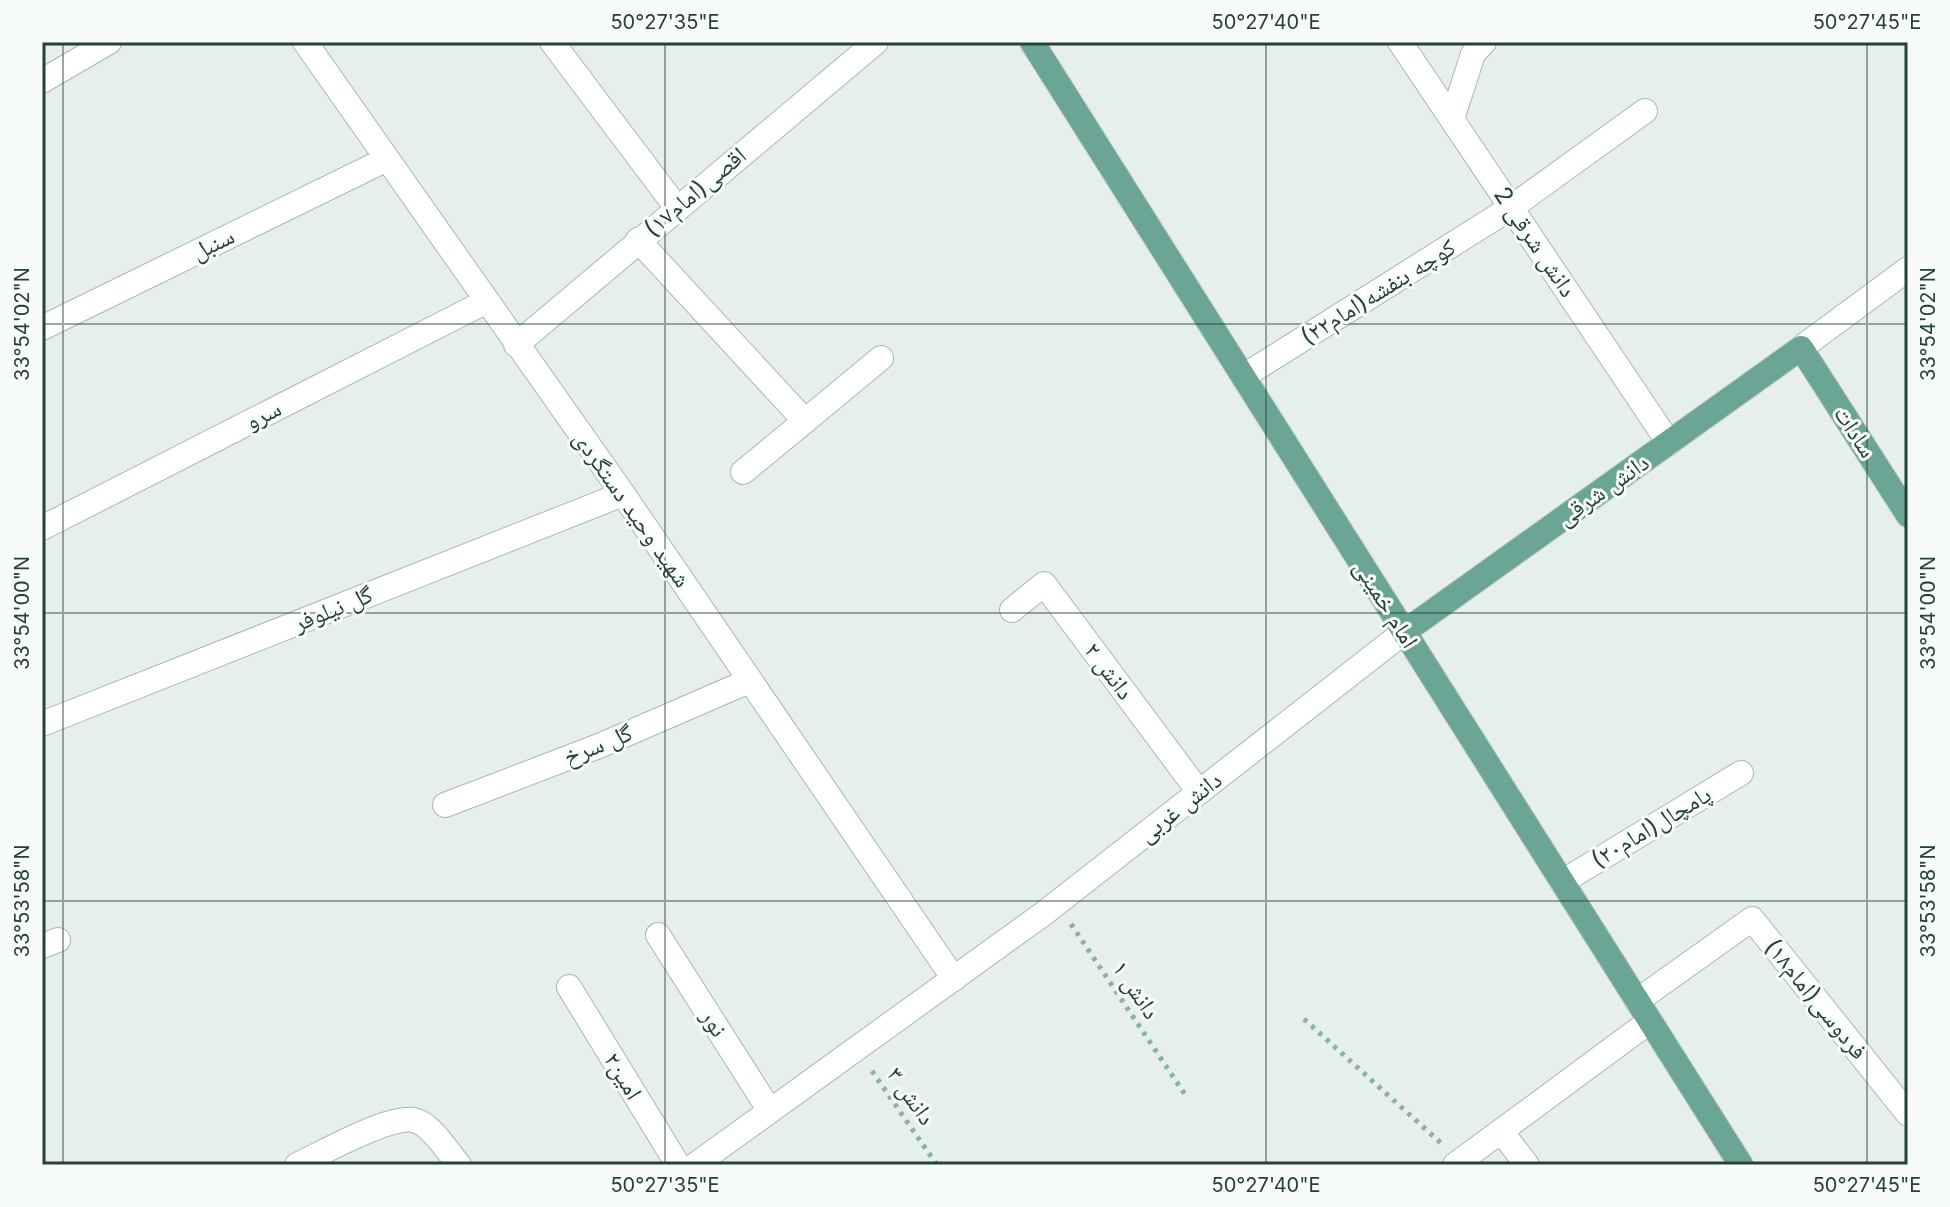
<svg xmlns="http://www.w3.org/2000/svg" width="1950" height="1207" viewBox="0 0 1950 1207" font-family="Inter,'Noto Naskh Arabic',sans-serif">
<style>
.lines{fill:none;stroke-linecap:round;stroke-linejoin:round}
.minor-casing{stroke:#a8b8b2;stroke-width:26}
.major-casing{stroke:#c2cac8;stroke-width:26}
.path{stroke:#86b3a5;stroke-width:5;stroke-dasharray:4 6;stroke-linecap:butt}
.minor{stroke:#fff;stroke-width:24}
.major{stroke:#6aa596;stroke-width:24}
.ticks{fill:none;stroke:#24423a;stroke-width:2;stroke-opacity:0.45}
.labels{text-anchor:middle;stroke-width:6;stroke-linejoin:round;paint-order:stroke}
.street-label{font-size:24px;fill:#24423a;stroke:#f7fbf9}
.neatline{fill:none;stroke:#24423a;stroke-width:3}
.ticks-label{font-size:20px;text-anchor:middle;fill:#24423a}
</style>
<rect width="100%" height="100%" fill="#e6efeb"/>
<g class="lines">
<g class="minor-casing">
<g id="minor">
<path d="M 305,42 L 623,494 L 954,979"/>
<path d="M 552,42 L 677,208"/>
<path d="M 1400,42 L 1669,443"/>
<path d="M 42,81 L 109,42"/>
<path d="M 1452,119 L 1473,54 L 1484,42"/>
<path d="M 638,240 L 805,421 L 881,358"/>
<path d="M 42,328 L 385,160"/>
<path d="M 516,345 L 876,42"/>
<path d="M 1801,348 L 1908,269"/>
<path d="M 1244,376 L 1512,207 L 1645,111"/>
<path d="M 743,472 L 805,421"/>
<path d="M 42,528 L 485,302"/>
<path d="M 1012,610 L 1044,584 L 1199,792"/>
<path d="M 42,724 L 623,494"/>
<path d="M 445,805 L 599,746 L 749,681"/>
<path d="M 1562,882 L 1741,773"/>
<path d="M 658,935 L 770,1111"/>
<path d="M 42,946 L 58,940"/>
<path d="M 569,987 L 678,1165"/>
<path d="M 1637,1001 L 1752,919 L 1908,1114"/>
<path d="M 1501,1131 L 1527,1165"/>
<path d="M 297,1165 C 321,1154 393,1112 417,1121 C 433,1127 448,1152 459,1165"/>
<path d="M 695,1165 L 1043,914 L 1404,632"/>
<path d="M 1455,1165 L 1650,1021"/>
</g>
</g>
<g class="major-casing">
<g id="major">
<path d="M 1032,42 L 1741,1165"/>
<path d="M 1404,632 L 1801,348 L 1908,515"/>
</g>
</g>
<g class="path">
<path d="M 1071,924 L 1186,1096"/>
<path d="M 1304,1019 L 1442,1144"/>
<path d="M 872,1071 L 937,1165"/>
</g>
<use href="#minor" class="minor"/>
<use href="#major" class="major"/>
</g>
<path class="ticks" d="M 63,42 L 63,1165M 665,42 L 665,1165M 1266,42 L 1266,1165M 1867,42 L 1867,1165M 42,324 L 1908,324M 42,613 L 1908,613M 42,901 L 1908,901"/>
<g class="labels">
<g class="street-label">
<text transform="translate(695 192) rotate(-40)" y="8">اقصی(امام۱۷)</text>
<text transform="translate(1535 242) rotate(56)" y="8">دانش شرقی 2</text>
<text transform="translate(213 244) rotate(-26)" y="8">سنبل</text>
<text transform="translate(1378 292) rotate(-32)" y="8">کوچه بنفشه(امام۲۲)</text>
<text transform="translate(263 415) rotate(-27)" y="8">سرو</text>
<text transform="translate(1855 432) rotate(57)" y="8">سادات</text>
<text transform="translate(1603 490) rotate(-35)" y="8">دانش شرقی</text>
<text transform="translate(632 509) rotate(55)" y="8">شهید وحید دستگردی</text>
<text transform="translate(1386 604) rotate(58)" y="8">امام خمینی</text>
<text transform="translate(333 609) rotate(-22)" y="8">گل نیلوفر</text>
<text transform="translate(1109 671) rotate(53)" y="8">دانش ۲</text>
<text transform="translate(598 745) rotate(-22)" y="8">گل سرخ</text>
<text transform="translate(1180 807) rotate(-38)" y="8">دانش غربی</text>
<text transform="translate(1651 827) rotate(-31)" y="8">پامچال(امام۲۰)</text>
<text transform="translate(1136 990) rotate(56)" y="8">دانش ۱</text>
<text transform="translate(1816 999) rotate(51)" y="8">فردوسی(امام۱۸)</text>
<text transform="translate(714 1023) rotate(58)" y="8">نور</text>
<text transform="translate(623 1076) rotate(59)" y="8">امین۲</text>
<text transform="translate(911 1096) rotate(55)" y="8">دانش ۳</text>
</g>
</g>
<rect width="1950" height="1207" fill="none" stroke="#f7fbf9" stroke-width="88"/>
<rect x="44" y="44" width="1862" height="1119" class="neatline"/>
<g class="ticks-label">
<text x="665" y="29">50°27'35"E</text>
<text x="1266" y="29">50°27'40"E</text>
<text x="1867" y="29">50°27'45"E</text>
<text transform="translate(22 324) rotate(-90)" y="7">33°54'02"N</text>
<text transform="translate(1928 324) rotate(-90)" y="7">33°54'02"N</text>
<text transform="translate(22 613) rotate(-90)" y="7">33°54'00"N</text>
<text transform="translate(1928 613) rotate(-90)" y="7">33°54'00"N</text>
<text transform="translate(22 901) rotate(-90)" y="7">33°53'58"N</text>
<text transform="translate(1928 901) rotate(-90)" y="7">33°53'58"N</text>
<text x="665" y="1192">50°27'35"E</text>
<text x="1266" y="1192">50°27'40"E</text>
<text x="1867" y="1192">50°27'45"E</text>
</g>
</svg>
